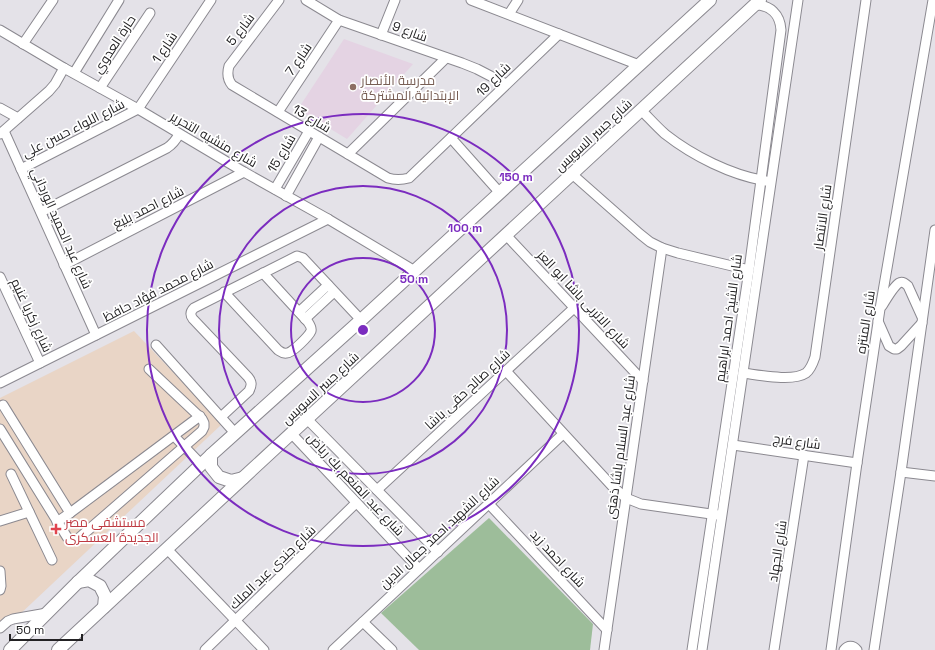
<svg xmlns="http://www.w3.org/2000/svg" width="935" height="650" viewBox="0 0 935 650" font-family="'Space Grotesk',Cairo,sans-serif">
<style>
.education{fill:#e4d3e3}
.medical{fill:#e9d5c6}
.green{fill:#9dbd9a}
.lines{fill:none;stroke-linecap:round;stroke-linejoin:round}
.minor-casing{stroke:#8b8990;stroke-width:11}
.major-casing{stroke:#8b8990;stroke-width:14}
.minor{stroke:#fff;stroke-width:9}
.major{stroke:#fff;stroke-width:12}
.ring{fill:none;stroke:#7b2cbf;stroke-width:2}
.education-dot{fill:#8d6e63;stroke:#fff;stroke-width:1.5}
.health-dot{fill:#e0444e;stroke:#fff;stroke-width:1.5}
.labels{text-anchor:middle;stroke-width:3.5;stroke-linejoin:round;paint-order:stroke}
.street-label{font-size:13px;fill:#232224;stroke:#fff}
.education-label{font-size:13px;fill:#785e54;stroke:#fff;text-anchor:start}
.health-label{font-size:13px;fill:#be3a42;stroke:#fff;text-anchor:start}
.centre{fill:#7b2cbf;stroke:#fff;stroke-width:2}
.ring-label{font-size:12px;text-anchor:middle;font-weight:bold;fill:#7b2cbf;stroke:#fff;stroke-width:3.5;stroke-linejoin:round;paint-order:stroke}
</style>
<rect width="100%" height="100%" fill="#e4e2e8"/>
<path class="education" d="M 344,39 L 413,64 L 347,139 L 298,109 Z"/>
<path class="medical" d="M 134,331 L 222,424 L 0,633 L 0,398 Z"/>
<path class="green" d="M 489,518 L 593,624 L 590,650 L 419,650 L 381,613 Z"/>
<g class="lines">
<g class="minor-casing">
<g id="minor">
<path d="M 279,0 L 229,66 C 227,73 227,79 232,85 L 388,178 C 395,180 401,180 409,178 L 559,34"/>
<path d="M 306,0 L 339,20 L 462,63 L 477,69 L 506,84"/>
<path d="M 471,0 L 639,65"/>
<path d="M 509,14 L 518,0"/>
<path d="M 0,30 L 64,68 L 138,109 L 244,172 L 328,219 L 415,271"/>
<path d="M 381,35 L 395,0"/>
<path d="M 23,44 L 53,0"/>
<path d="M 74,73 L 119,0"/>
<path d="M 100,88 L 150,13"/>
<path d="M 0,108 L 18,118"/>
<path d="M 641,110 C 649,118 657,127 665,134 C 693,156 731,175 766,181"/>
<path d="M 278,112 L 339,20"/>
<path d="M 4,131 L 96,335"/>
<path d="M 0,134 L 49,91 L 55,84 L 64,68"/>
<path d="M 451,138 L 500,193"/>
<path d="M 348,154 L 446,58"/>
<path d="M 21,169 L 138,109 L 211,0"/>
<path d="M 572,174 L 640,234 L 650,242 L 662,248 L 678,253 L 749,270"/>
<path d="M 275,189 L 309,131"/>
<path d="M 286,196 L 319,137"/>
<path d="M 41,212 L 167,148 C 173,144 176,140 179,134"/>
<path d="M 506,235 L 643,381"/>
<path d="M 64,265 L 244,172"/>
<path d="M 0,277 L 40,363"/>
<path d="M 224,292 L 278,350 C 281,352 283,354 287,353 C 292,353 309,336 311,331 C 312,328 310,325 308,322 L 263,273"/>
<path d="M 882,306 C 885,301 894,286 899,283 C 902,281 905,283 908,286 L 922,317"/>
<path d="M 299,312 L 328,285"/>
<path d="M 305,319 L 334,292"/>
<path d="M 878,321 L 889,346 L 894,349 L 897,349 L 901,346 L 922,323"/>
<path d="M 156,345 L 235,433"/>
<path d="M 506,371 L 612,486 L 626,498 L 641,504 L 718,515"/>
<path d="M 743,373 C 759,375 793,382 806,373 C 811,369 813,363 815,357 L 866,0"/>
<path d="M 0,383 L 328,219"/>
<path d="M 3,405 L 70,513"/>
<path d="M 221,417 L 249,391 C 252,385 252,382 248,377 L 193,319 C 190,315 190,312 194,308 L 297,256 L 303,258 L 361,320"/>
<path d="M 307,419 L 438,552"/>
<path d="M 0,429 L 67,537 C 71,541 74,541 79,538 L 202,431 L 204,427 L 204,423 L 202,419 L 149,369"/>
<path d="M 291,433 L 419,569"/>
<path d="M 174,436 L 201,464"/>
<path d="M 733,445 L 857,463"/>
<path d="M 901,472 L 935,476"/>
<path d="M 11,474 L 52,560"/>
<path d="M 377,490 L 574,308"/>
<path d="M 489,504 L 607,630"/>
<path d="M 0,521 L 29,512"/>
<path d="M 57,522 L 70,513 L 200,416"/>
<path d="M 167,549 L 264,650"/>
<path d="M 0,571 L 1,586 L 0,590"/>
<path d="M 363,622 L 392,650"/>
<path d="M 0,628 L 8,621 L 13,619 L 47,613"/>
<path d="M 205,650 L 356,503"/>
<path d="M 333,650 L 563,434"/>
<path d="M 604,650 L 662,248"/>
<path d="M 692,650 L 749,270 L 781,30 C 780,14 770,5 755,5"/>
<path d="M 702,650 L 798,0"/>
<path d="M 774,650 L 804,455"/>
<path d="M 831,650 L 857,463 L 880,309 L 933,0"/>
<path d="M 844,650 C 848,645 853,645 857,650"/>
<path d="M 874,650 L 901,472 L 935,230"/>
</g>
</g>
<g class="major-casing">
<g id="major">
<path d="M 211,455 L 211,467 L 219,477 L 231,481 L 243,478"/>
<path d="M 78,582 L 89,580 L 100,586 L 105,596 L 104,607"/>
<path d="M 10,650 L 78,582 L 211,455 L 361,320 L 710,0"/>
<path d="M 58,650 L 243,478 L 760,0"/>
</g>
</g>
<use href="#minor" class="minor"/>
<use href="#major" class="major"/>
</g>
<g class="ring">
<circle cx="363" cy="330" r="72"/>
<circle cx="363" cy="330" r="144"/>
<circle cx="363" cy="330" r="216"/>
</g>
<circle class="education-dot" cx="353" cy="87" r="4"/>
<path class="health-dot" d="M54 523h4v4h4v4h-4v4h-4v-4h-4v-4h4z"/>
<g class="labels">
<g class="street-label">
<text transform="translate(240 29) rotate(-52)" y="5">شارع 5</text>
<text transform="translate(410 31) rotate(20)" y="5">شارع 9</text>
<text transform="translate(114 44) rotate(-57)" y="5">حارة العدوي</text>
<text transform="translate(164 47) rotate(-56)" y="5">شارع 1</text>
<text transform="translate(298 59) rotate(-56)" y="5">شارع 7</text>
<text transform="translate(493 79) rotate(-44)" y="5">شارع 19</text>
<text transform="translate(312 118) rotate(31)" y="5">شارع 13</text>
<text transform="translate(73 128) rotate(-27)" y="5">شارع اللواء حسن علي</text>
<text transform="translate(593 135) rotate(-43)" y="5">شارع جسر السويس</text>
<text transform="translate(214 139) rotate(30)" y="5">شارع منشيه التحرير</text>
<text transform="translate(281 153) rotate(-59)" y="5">شارع 15</text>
<text transform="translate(148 207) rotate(-27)" y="5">شارع احمد بليغ</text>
<text transform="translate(822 217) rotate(-82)" y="5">شارع الانتصار</text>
<text transform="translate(62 228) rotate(66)" y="5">شارع عبد الحميد الورداني</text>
<text transform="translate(158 290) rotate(-27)" y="5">شارع محمد فؤاد حافظ</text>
<text transform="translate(584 299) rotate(47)" y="5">شارع الاتربى باشا ابو العز</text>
<text transform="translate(32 315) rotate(65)" y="5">شارع زكريا غنيم</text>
<text transform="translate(728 318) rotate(-82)" y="5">شارع الشيخ احمد ابراهيم</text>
<text transform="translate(865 322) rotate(-81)" y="5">شارع المنتزه</text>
<text transform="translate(320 388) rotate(-43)" y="5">شارع جسر السويس</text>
<text transform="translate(467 389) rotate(-43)" y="5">شارع صالح حقى باشا</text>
<text transform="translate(797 441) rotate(8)" y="5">شارع فرج</text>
<text transform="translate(620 447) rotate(-82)" y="5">شارع عبد السلام باشا ذهنى</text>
<text transform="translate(356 484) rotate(47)" y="5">شارع عبد المنعم بك رياض</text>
<text transform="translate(439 532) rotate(-43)" y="5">شارع الشهيد احمد جمال الدين</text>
<text transform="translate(777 551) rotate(-81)" y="5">شارع الجهاد</text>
<text transform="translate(558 558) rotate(47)" y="5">شارع احمد زيد</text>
<text transform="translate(272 567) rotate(-44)" y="5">شارع جندى عبد الملك</text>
</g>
<g class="education-label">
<text x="361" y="85">مدرسة الأنصار<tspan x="361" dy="15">الإبتدائية المشتركة</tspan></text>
</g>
<g class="health-label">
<text x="65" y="527">مستشفى مصر<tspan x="65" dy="15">الجديدة العسكرى</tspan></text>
</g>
</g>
<circle cx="363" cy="330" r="6" class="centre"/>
<g class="ring-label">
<text x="516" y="181">150 m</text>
<text x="465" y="232">100 m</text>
<text x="414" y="283">50 m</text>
</g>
<path d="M10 634v6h72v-6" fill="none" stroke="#232224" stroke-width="2"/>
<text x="16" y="634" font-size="12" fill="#232224" stroke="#ffffff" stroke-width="3" paint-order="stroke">50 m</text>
</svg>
